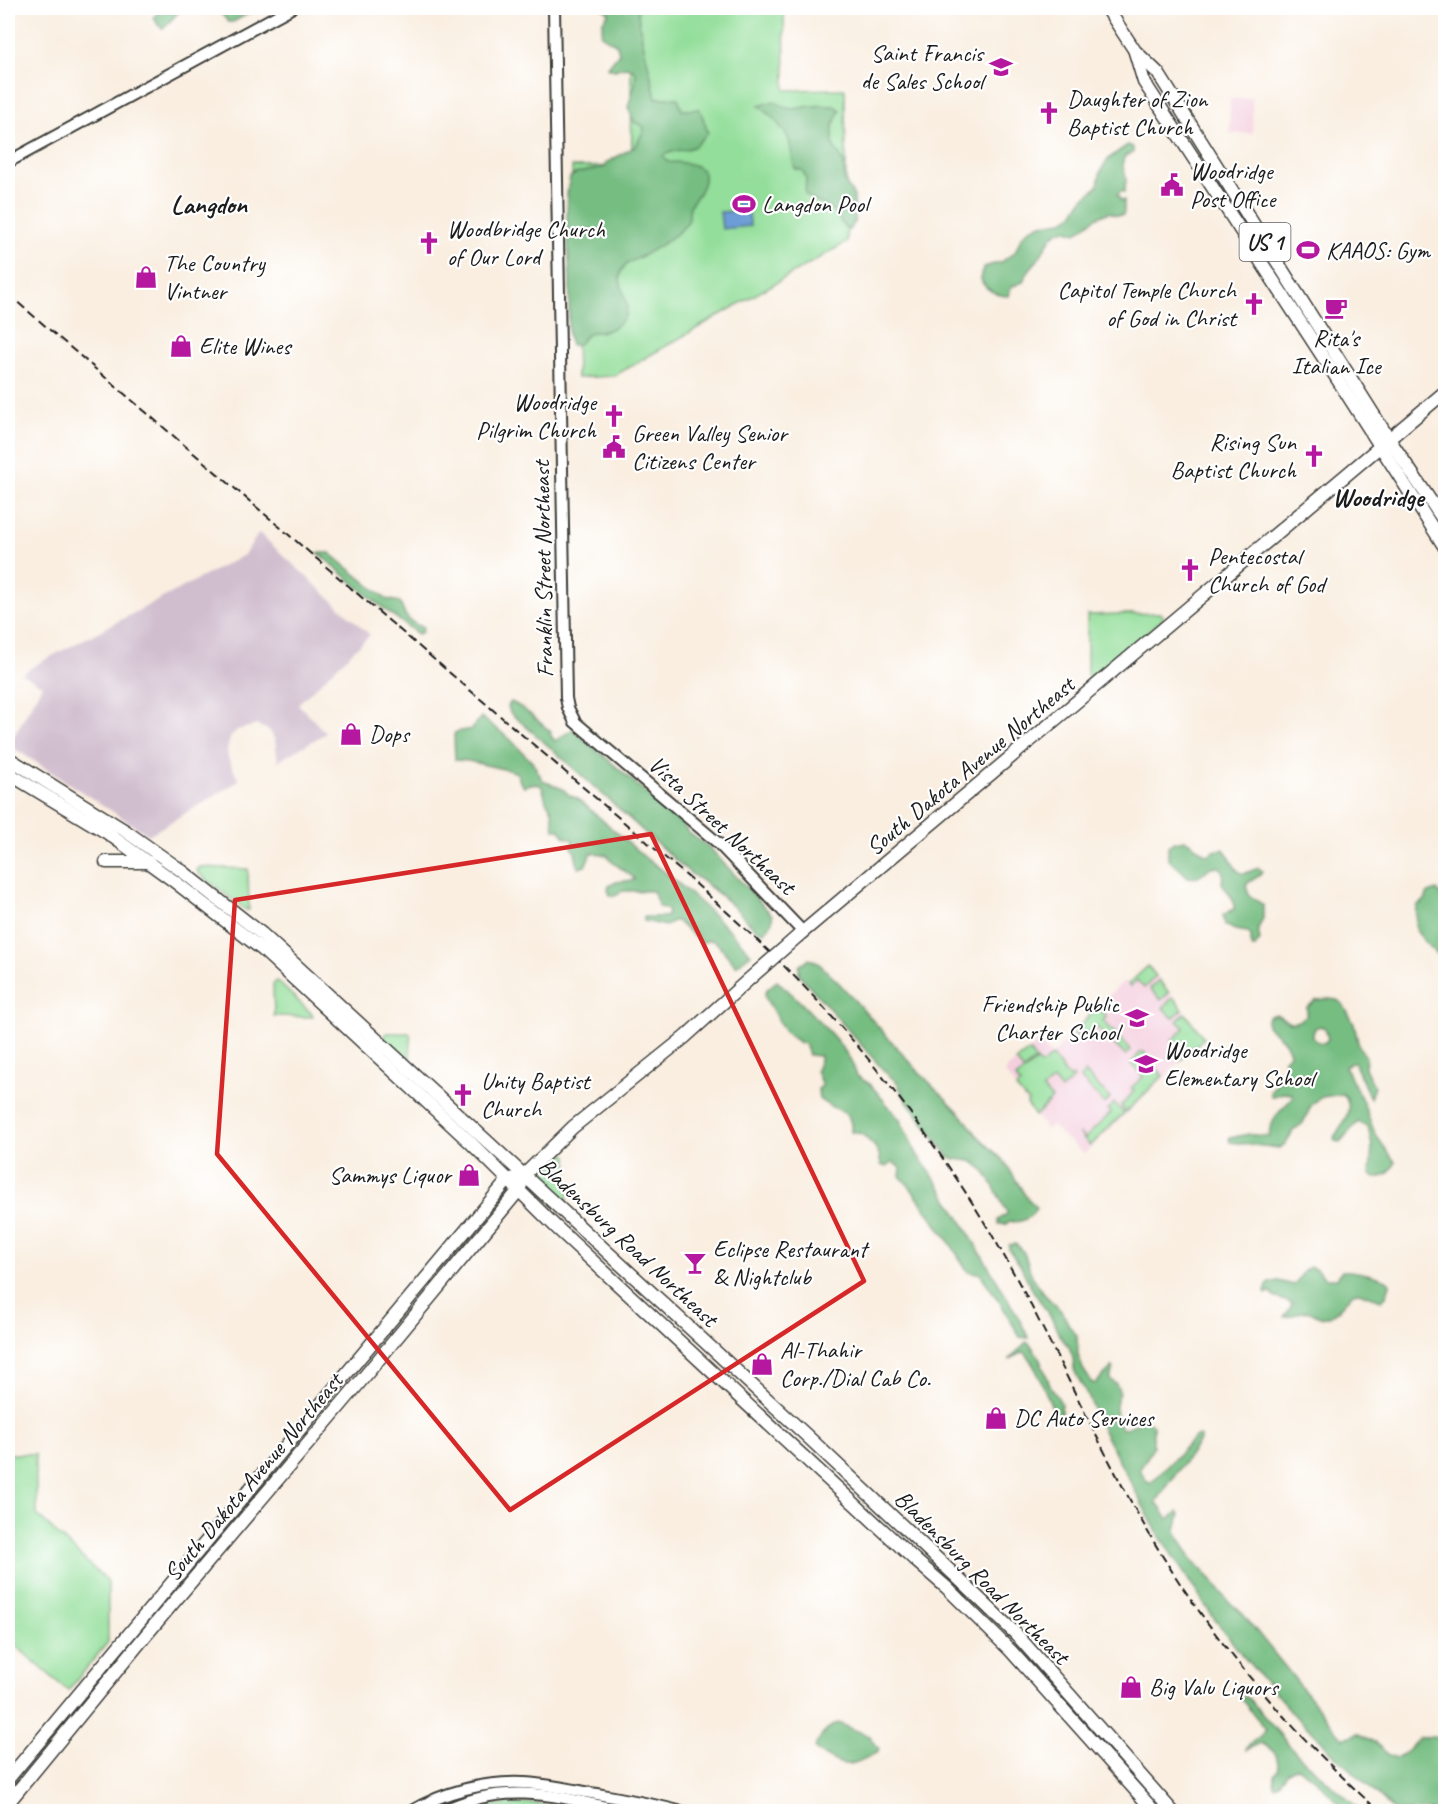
<svg xmlns="http://www.w3.org/2000/svg" width="1453" height="1819" viewBox="0 0 1453 1819" font-family="Caveat,sans-serif">
<style>
.built{fill:#f4cfde}
.industrial{fill:#d0bdce}
.green{fill:#93de9a;stroke:#587d5b;stroke-width:1.5}
.forest{fill:#76bd82;stroke:#496c4f;stroke-width:1.5;fill-rule:evenodd}
.water{fill:#6d9dd6;stroke:#445c79;stroke-width:1.5}
.lines{fill:none;stroke-linecap:round;stroke-linejoin:round}
.secondary-casing{stroke:#3d3c39;stroke-width:14}
.primary-casing{stroke:#3d3c39;stroke-width:15}
.secondary{stroke:#fff;stroke-width:10}
.primary{stroke:#fff;stroke-width:12}
.rail{stroke:#1c1c1c;stroke-width:2;stroke-dasharray:9 4.5;stroke-linecap:butt}
.primary-bridge-casing{stroke:#3d3c39;stroke-width:15;stroke-linecap:butt}
.primary-bridge{stroke:#fff;stroke-width:12}
.marked{fill:none;stroke:#d62828;stroke-width:4.5;stroke-linejoin:round}
.labels{text-anchor:middle;stroke-width:4.5;stroke-linejoin:round;paint-order:stroke}
.shield{fill:#fff;stroke:#606060;stroke-width:1.5}
.shield-label{font-size:22px;font-weight:bold;fill:#1c1c1c}
.poi-label{font-size:24px;fill:#1c1c1c;stroke:#fff;text-anchor:start}
.street-label{font-size:24px;fill:#1c1c1c;stroke:#fff}
.neighbourhood-label{font-size:26px;font-weight:bold;fill:#1c1c1c;stroke:#fff}
</style>
<rect width="100%" height="100%" fill="#fff"/>
<filter id="ink" filterUnits="userSpaceOnUse"><feTurbulence type="fractalNoise" baseFrequency=".0167" numOctaves="2"/><feDisplacementMap in="SourceGraphic" scale="12" xChannelSelector="R" yChannelSelector="G"/><feConvolveMatrix kernelMatrix="1 2 1 2 8 2 1 2 1" color-interpolation-filters="sRGB"/></filter>
<filter id="wash" filterUnits="userSpaceOnUse"><feTurbulence type="fractalNoise" baseFrequency=".008" numOctaves="4" result="noise"/><feDisplacementMap in="SourceGraphic" scale="24" xChannelSelector="R" yChannelSelector="G"/><feGaussianBlur stdDeviation="1.35" result="paint"/><feColorMatrix in="noise" values="0 0 0 0 0 0 0 0 0 0 0 0 0 0 0 0 0 1.4 0 .05"/><feComposite in="paint" operator="in"/></filter>
<g filter="url(#wash)">
<rect width="100%" height="100%" fill="#f9eee0"/>
<g class="built">
<path d="M 1252,98 L 1253,133 L 1230,134 L 1230,99 Z"/>
<path d="M 1148,965 L 1205,1038 L 1084,1154 L 1050,1125 L 1046,1130 L 1004,1072 L 1039,1041 L 1052,1056 L 1103,1001 L 1124,981 L 1128,984 Z"/>
</g>
<path class="industrial" d="M 259,533 L 370,635 L 298,704 L 326,733 L 278,761 L 275,740 L 270,731 L 257,725 L 237,730 L 230,738 L 227,750 L 228,758 L 239,781 L 149,835 L 9,745 L 42,685 L 22,674 L 37,664 L 244,555 Z"/>
<g class="green">
<path d="M 630,8 L 784,8 L 785,90 L 845,89 L 847,242 L 614,376 L 577,378 L 572,167 L 629,166 L 632,163 Z"/>
<path d="M 1160,613 L 1163,615 L 1163,619 L 1093,678 L 1089,677 L 1087,674 L 1087,615 Z"/>
<path d="M 200,867 L 248,869 L 249,910 L 246,910 L 198,873 L 197,869 Z"/>
<path d="M 1148,966 L 1156,976 L 1144,988 L 1137,980 L 1130,987 L 1128,984 Z"/>
<path d="M 1159,980 L 1169,993 L 1161,1000 L 1150,989 Z"/>
<path d="M 277,981 L 311,1013 L 313,1017 L 274,1016 L 273,984 Z"/>
<path d="M 1173,997 L 1183,1009 L 1173,1018 L 1163,1008 Z"/>
<path d="M 1097,1007 L 1107,1016 L 1103,1021 L 1128,1046 L 1130,1051 L 1125,1055 L 1097,1027 L 1089,1035 L 1086,1032 L 1079,1038 L 1074,1033 Z"/>
<path d="M 1185,1013 L 1204,1038 L 1179,1061 L 1177,1058 L 1183,1052 L 1172,1041 L 1184,1028 L 1177,1021 Z"/>
<path d="M 386,1033 L 409,1033 L 411,1037 L 410,1058 L 406,1059 L 383,1038 Z"/>
<path d="M 1029,1051 L 1036,1060 L 1023,1070 L 1016,1061 Z"/>
<path d="M 1141,1052 L 1144,1052 L 1163,1076 L 1126,1112 L 1121,1106 L 1134,1091 L 1131,1088 L 1143,1077 L 1131,1063 Z"/>
<path d="M 1052,1056 L 1069,1078 L 1073,1076 L 1074,1078 L 1061,1090 L 1053,1080 L 1043,1089 L 1052,1099 L 1035,1116 L 1027,1104 L 1028,1102 L 1016,1088 L 1020,1084 L 1016,1078 L 1037,1061 L 1041,1065 Z"/>
<path d="M 1085,1073 L 1110,1098 L 1105,1104 L 1080,1078 Z"/>
<path d="M 1114,1103 L 1124,1113 L 1090,1146 L 1079,1133 L 1085,1138 L 1111,1113 L 1108,1109 Z"/>
<path d="M 565,1153 L 568,1156 L 568,1201 L 565,1204 L 541,1184 C 538,1171 555,1159 565,1153 Z"/>
<path d="M 8,1454 L 35,1454 L 37,1515 L 108,1582 L 108,1642 L 68,1691 L 8,1639 Z"/>
<path d="M 532,1803 L 579,1811 L 472,1811 L 484,1806 Z"/>
</g>
<g class="forest">
<path d="M 161,8 L 182,8 L 163,29 L 158,25 L 154,17 Z"/>
<path d="M 211,8 L 259,8 L 233,22 L 228,22 L 221,13 Z"/>
<path d="M 602,8 L 637,8 L 642,38 L 656,98 L 678,98 L 682,110 L 700,109 L 708,133 C 702,137 699,144 693,147 C 683,151 671,150 663,156 L 668,162 C 685,162 714,163 701,189 C 699,195 694,199 691,204 C 686,214 694,218 682,229 C 671,239 657,248 644,255 C 637,259 629,261 624,267 C 611,283 636,302 623,319 C 617,326 608,332 599,332 C 595,333 594,331 590,333 C 585,336 581,342 577,345 L 571,345 L 568,335 L 570,284 L 567,220 L 567,194 L 570,177 L 577,173 L 606,167 L 606,163 L 636,146 L 644,129 L 643,126 L 634,122 L 628,107 L 635,84 L 636,72 C 630,66 623,66 615,70 L 607,68 L 619,53 L 617,45 L 601,35 L 603,21 L 609,13 Z"/>
<path d="M 774,101 C 792,113 795,108 813,106 C 820,105 827,106 834,106 L 840,110 L 833,126 L 833,145 L 844,163 L 844,181 L 854,196 L 855,222 L 849,230 C 841,226 840,218 834,212 C 828,204 814,203 805,194 L 806,178 L 802,170 L 795,169 C 792,160 792,152 790,144 C 788,132 769,113 759,106 Z"/>
<path d="M 1128,145 L 1133,147 L 1133,153 L 1125,156 C 1119,166 1127,171 1126,182 C 1126,182 1124,191 1124,192 L 1123,191 L 1117,194 L 1121,201 L 1124,200 L 1124,212 L 1123,215 L 1116,215 L 1109,212 L 1096,218 L 1076,233 C 1073,232 1070,231 1067,230 C 1050,229 1045,252 1037,261 C 1029,270 1028,271 1023,282 L 1011,287 L 1009,296 C 994,296 973,284 984,267 L 1001,262 L 1015,252 L 1021,238 L 1028,230 L 1041,224 L 1063,221 L 1072,215 L 1083,199 L 1098,186 C 1100,163 1109,157 1128,145 Z"/>
<path d="M 318,553 L 330,553 L 386,599 L 400,602 C 404,616 409,623 423,627 L 422,632 L 418,634 L 384,609 Z"/>
<path d="M 511,702 C 524,707 540,723 551,732 L 550,734 L 555,741 L 573,729 L 681,823 L 689,833 L 709,847 L 772,915 C 774,922 769,928 764,932 C 753,930 744,916 735,908 C 722,896 706,883 690,873 C 630,820 572,765 510,713 L 508,706 Z"/>
<path d="M 481,717 L 510,739 L 533,763 L 543,781 L 563,789 L 569,795 L 578,799 L 648,860 C 666,871 682,887 698,901 C 717,918 735,935 751,954 L 736,966 L 717,943 L 711,940 L 701,943 L 677,921 L 673,921 L 666,926 L 644,921 L 644,917 L 666,917 L 668,912 L 666,909 L 659,907 L 653,891 L 622,891 L 614,896 L 610,895 L 608,890 L 609,886 L 616,882 L 634,880 L 634,878 L 611,861 L 607,855 L 591,853 L 585,866 L 578,868 L 575,852 L 572,849 L 573,840 L 565,837 L 559,829 L 554,829 L 552,810 L 546,801 L 544,793 L 541,785 L 530,784 L 524,787 L 521,784 L 517,773 L 512,771 L 468,761 L 455,760 L 454,734 L 456,732 L 472,729 Z"/>
<path d="M 1185,840 C 1194,843 1198,851 1208,855 L 1214,851 L 1223,849 C 1231,854 1234,875 1245,873 C 1250,872 1254,869 1259,868 L 1262,871 L 1260,875 L 1248,883 L 1246,886 L 1249,895 L 1263,905 L 1263,918 L 1258,929 L 1260,940 L 1255,947 L 1252,948 L 1251,947 L 1251,936 L 1248,932 L 1235,930 L 1225,925 L 1223,915 L 1234,909 C 1235,898 1227,892 1222,883 L 1223,873 L 1221,868 C 1207,863 1208,873 1198,877 C 1195,878 1191,877 1187,877 C 1182,869 1174,865 1168,859 L 1168,846 L 1174,842 Z"/>
<path d="M 1437,890 L 1445,899 L 1445,956 L 1436,953 L 1430,948 L 1417,932 L 1416,928 L 1417,906 L 1425,900 L 1428,893 Z"/>
<path d="M 808,959 L 816,961 L 840,984 L 919,1072 L 961,1114 L 977,1135 L 1005,1162 L 1025,1195 L 1036,1208 C 1032,1218 1020,1224 1010,1221 L 1006,1224 L 999,1224 L 998,1220 L 1007,1214 L 1007,1212 C 999,1199 987,1166 971,1161 C 963,1159 955,1161 948,1156 L 902,1094 L 898,1083 L 885,1072 L 799,974 L 799,966 Z"/>
<path d="M 777,981 C 789,990 798,1000 809,1011 C 827,1030 849,1049 857,1076 L 870,1084 L 900,1120 L 918,1156 L 928,1169 L 952,1205 L 1015,1311 L 1029,1338 L 1020,1337 L 1001,1304 L 981,1275 L 979,1273 L 968,1272 L 952,1246 L 910,1187 L 900,1176 L 901,1169 L 893,1162 L 886,1167 L 881,1165 L 879,1154 L 875,1147 L 862,1134 L 851,1132 C 853,1106 834,1113 819,1099 L 818,1089 L 822,1086 L 816,1070 L 820,1060 L 820,1056 L 809,1055 L 805,1044 L 800,1043 L 785,1032 L 765,997 C 764,989 771,986 777,981 Z"/>
<path d="M 1329,999 L 1337,1000 L 1343,1004 L 1354,1024 L 1359,1047 L 1366,1057 L 1365,1068 L 1374,1087 L 1370,1098 L 1354,1062 L 1345,1066 L 1363,1102 L 1375,1134 L 1395,1162 C 1392,1172 1385,1177 1375,1178 L 1370,1174 L 1372,1146 L 1368,1127 L 1358,1122 L 1340,1142 L 1335,1141 L 1334,1137 C 1343,1123 1356,1108 1343,1094 L 1322,1097 L 1312,1104 L 1303,1123 L 1293,1131 L 1285,1145 L 1279,1148 L 1230,1142 L 1229,1138 L 1249,1134 L 1269,1137 L 1270,1128 L 1276,1116 L 1293,1097 L 1292,1094 L 1283,1093 L 1271,1097 L 1270,1092 C 1278,1082 1286,1073 1284,1059 L 1290,1054 C 1289,1042 1276,1034 1267,1026 L 1267,1019 L 1270,1016 L 1276,1014 C 1290,1023 1292,1027 1307,1015 L 1307,1007 L 1317,1000 ZM 1320,1026 L 1325,1028 L 1328,1039 L 1324,1043 L 1318,1042 L 1312,1037 L 1315,1028 Z"/>
<path d="M 1015,1244 C 1027,1251 1026,1262 1031,1273 C 1033,1279 1037,1285 1041,1290 C 1046,1298 1055,1303 1061,1311 C 1068,1320 1067,1326 1077,1335 L 1078,1355 L 1083,1369 L 1092,1383 L 1096,1383 L 1112,1367 L 1113,1369 L 1110,1379 L 1116,1384 L 1120,1393 C 1113,1406 1116,1416 1121,1429 L 1124,1429 L 1145,1419 L 1153,1425 L 1153,1448 L 1140,1469 L 1147,1482 L 1151,1483 L 1196,1436 L 1200,1436 L 1200,1440 L 1156,1502 L 1167,1518 L 1169,1519 L 1178,1512 L 1180,1514 L 1176,1530 L 1177,1534 L 1192,1560 L 1212,1580 L 1227,1600 L 1242,1613 L 1343,1739 L 1358,1733 L 1374,1742 L 1389,1755 L 1396,1758 L 1403,1754 L 1420,1737 L 1421,1738 L 1433,1736 L 1444,1738 L 1446,1740 L 1445,1811 L 1395,1811 L 1331,1752 L 1321,1740 L 1297,1718 L 1242,1655 L 1213,1617 L 1157,1532 L 1102,1429 L 1089,1398 L 1076,1374 L 1074,1369 L 1073,1358 L 1069,1347 L 1059,1335 L 1052,1319 L 1032,1289 L 1020,1265 L 1009,1250 L 1009,1245 Z"/>
<path d="M 1310,1267 L 1316,1269 L 1325,1278 L 1337,1278 L 1342,1271 C 1349,1269 1383,1277 1388,1281 C 1389,1282 1390,1284 1390,1285 L 1386,1296 L 1381,1300 L 1359,1292 L 1353,1293 C 1346,1301 1332,1321 1320,1317 C 1313,1314 1310,1310 1302,1312 C 1295,1313 1292,1318 1284,1317 L 1290,1309 L 1292,1303 L 1274,1297 L 1270,1292 L 1266,1294 L 1265,1292 L 1268,1283 L 1278,1281 L 1294,1285 L 1304,1271 Z"/>
<path d="M 1026,1342 C 1037,1346 1046,1376 1051,1387 C 1054,1393 1059,1398 1061,1404 C 1062,1409 1061,1413 1060,1418 L 1056,1416 L 1036,1370 L 1026,1353 L 1022,1352 L 1009,1360 Z"/>
<path d="M 1240,1694 L 1249,1699 L 1296,1753 L 1361,1811 L 1346,1811 L 1316,1780 L 1297,1767 L 1288,1772 L 1278,1785 L 1274,1786 L 1275,1774 L 1279,1769 C 1276,1754 1277,1752 1261,1743 L 1246,1750 C 1250,1740 1262,1738 1266,1729 L 1240,1698 L 1239,1695 Z"/>
<path d="M 838,1723 L 870,1736 L 879,1749 L 878,1752 C 846,1768 848,1769 817,1751 L 815,1748 C 817,1739 829,1726 838,1723 Z"/>
</g>
<path class="water" d="M 748,197 L 750,226 L 722,229 L 720,212 L 737,211 L 736,198 Z"/>
</g>
<g filter="url(#ink)">
<g class="lines">
<g class="secondary-casing">
<g id="secondary">
<path d="M 554,8 L 566,698 L 568,708 L 575,722 L 718,843 L 803,932"/>
<path d="M 8,162 L 291,8"/>
<path d="M 410,1812 C 443,1792 485,1781 524,1783 C 548,1784 573,1790 597,1794 C 625,1799 654,1804 682,1812"/>
<path d="M 440,1812 C 508,1779 559,1797 628,1812"/>
</g>
</g>
<g class="primary-casing">
<g id="primary">
<path d="M 1107,8 L 1135,51 L 1158,73 L 1389,439 L 1446,524"/>
<path d="M 1135,52 L 1144,82 L 1336,377 L 1446,549"/>
<path d="M 8,758 L 124,830 L 182,871 L 262,934 L 806,1435 L 963,1583 L 1016,1634 L 1173,1812"/>
<path d="M 8,773 L 106,832 L 174,881 L 263,950 L 470,1142 L 556,1227 L 915,1560 L 946,1587 L 1011,1651 L 1155,1812"/>
<path d="M 106,862 L 149,862"/>
<path d="M 798,936 L 1446,391"/>
<path d="M 8,1779 L 508,1180 L 524,1175 L 573,1127 L 685,1037 L 747,981"/>
<path d="M 8,1803 L 146,1635 L 350,1394 L 519,1190 L 521,1185"/>
</g>
</g>
<use href="#secondary" class="secondary"/>
<use href="#primary" class="primary"/>
<path class="rail" d="M 8,294 L 696,884 C 728,913 760,942 790,972 C 863,1046 928,1131 983,1220 C 1040,1313 1082,1414 1135,1509 C 1198,1624 1283,1725 1380,1812"/>
<g class="primary-bridge-casing">
<path id="primary-bridge" d="M 747,981 L 798,936"/>
</g>
<use href="#primary-bridge" class="primary-bridge"/>
</g>
</g>
<path class="marked" d="M 651,834 L 864,1281 L 510,1510 L 217,1154 L 235,900 Z"/>
<defs>
<g id="school-bare" transform="scale(1.8)"><path d="M0-5L7-2L0 1L-7-2ZM-4 1L0 2.5L4 1V4Q0 6-4 4Z" fill="#b5179e" stroke="#fff" stroke-width="2.5" paint-order="stroke"/></g>
<g id="church-bare" transform="scale(1.8)"><path d="M-1.2-6h2.4v3.5h3.3v2.4h-3.3V6h-2.4V-.1h-3.3v-2.4h3.3Z" fill="#b5179e" stroke="#fff" stroke-width="2.5" paint-order="stroke"/></g>
<g id="civic-bare" transform="scale(1.8)"><path d="M-.6-6.5H3V-4.5H.6V-3L4-1V1h2V6H-6V1h2V-1L-.6-3ZM-1.2 2.5V6h2.4V2.5Z" fill="#b5179e" stroke="#fff" stroke-width="2.5" paint-order="stroke"/></g>
<g id="stadium-bare" transform="scale(1.8)"><path d="M0-5a6.5 5 0 1 0 0 10a6.5 5 0 1 0 0-10ZM-3.5-1.8h7v3.6h-7Z" fill="#b5179e" stroke="#fff" stroke-width="2.5" paint-order="stroke"/></g>
<g id="shop-bare" transform="scale(1.8)"><path d="M-5-2.5h2.3a2.7 3.5 0 0 1 5.4 0H5L5.5 6h-11ZM-1.5-2.5h3a1.5 2.3 0 0 0-3 0Z" fill="#b5179e" stroke="#fff" stroke-width="2.5" paint-order="stroke"/></g>
<g id="cafe-bare" transform="scale(1.8)"><path d="M-5.5-4.5H6V0H3Q3 3.5 0 3.5H-2.5Q-5.5 3.5-5.5 0ZM3-3.2v2h1.7v-2ZM-6 4.5H4V6H-6Z" fill="#b5179e" stroke="#fff" stroke-width="2.5" paint-order="stroke"/></g>
<g id="bar-bare" transform="scale(1.8)"><path d="M-6-5H6L.8 .8V4.5H3.5V6h-7V4.5H-.8V.8Z" fill="#b5179e" stroke="#fff" stroke-width="2.5" paint-order="stroke"/></g>
</defs>
<g fill-rule="evenodd">
<use href="#school-bare" x="1001" y="67"/>
<use href="#church-bare" x="1049" y="113"/>
<use href="#civic-bare" x="1172" y="185"/>
<use href="#stadium-bare" x="744" y="204"/>
<use href="#church-bare" x="429" y="243"/>
<use href="#stadium-bare" x="1308" y="250"/>
<use href="#shop-bare" x="146" y="277"/>
<use href="#church-bare" x="1254" y="304"/>
<use href="#cafe-bare" x="1336" y="308"/>
<use href="#shop-bare" x="181" y="346"/>
<use href="#church-bare" x="614" y="416"/>
<use href="#civic-bare" x="614" y="447"/>
<use href="#church-bare" x="1314" y="456"/>
<use href="#church-bare" x="1190" y="570"/>
<use href="#shop-bare" x="351" y="734"/>
<use href="#school-bare" x="1137" y="1018"/>
<use href="#school-bare" x="1146" y="1064"/>
<use href="#church-bare" x="463" y="1095"/>
<use href="#shop-bare" x="469" y="1175"/>
<use href="#bar-bare" x="695" y="1263"/>
<use href="#shop-bare" x="762" y="1364"/>
<use href="#shop-bare" x="996" y="1418"/>
<use href="#shop-bare" x="1131" y="1687"/>
</g>
<g class="labels">
<rect class="shield" x="1239.5" y="223" width="51" height="38" rx="4.5"/>
<g class="shield-label">
<text x="1265" y="250">US 1</text>
</g>
<g class="poi-label">
<text x="983" y="61" text-anchor="end">Saint Francis<tspan x="983" dy="28">de Sales School</tspan></text>
<text x="1067" y="107">Daughter of Zion<tspan x="1067" dy="28">Baptist Church</tspan></text>
<text x="1190" y="179">Woodridge<tspan x="1190" dy="28">Post Office</tspan></text>
<text x="762" y="212">Langdon Pool</text>
<text x="447" y="237">Woodbridge Church<tspan x="447" dy="28">of Our Lord</tspan></text>
<text x="1326" y="258">KAAOS: Gym</text>
<text x="164" y="271">The Country<tspan x="164" dy="28">Vintner</tspan></text>
<text x="1236" y="298" text-anchor="end">Capitol Temple Church<tspan x="1236" dy="28">of God in Christ</tspan></text>
<text x="1336" y="346" text-anchor="middle">Rita's<tspan x="1336" dy="28">Italian Ice</tspan></text>
<text x="199" y="354">Elite Wines</text>
<text x="596" y="410" text-anchor="end">Woodridge<tspan x="596" dy="28">Pilgrim Church</tspan></text>
<text x="632" y="441">Green Valley Senior<tspan x="632" dy="28">Citizens Center</tspan></text>
<text x="1296" y="450" text-anchor="end">Rising Sun<tspan x="1296" dy="28">Baptist Church</tspan></text>
<text x="1208" y="564">Pentecostal<tspan x="1208" dy="28">Church of God</tspan></text>
<text x="369" y="742">Dops</text>
<text x="1119" y="1012" text-anchor="end">Friendship Public<tspan x="1119" dy="28">Charter School</tspan></text>
<text x="1164" y="1058">Woodridge<tspan x="1164" dy="28">Elementary School</tspan></text>
<text x="481" y="1089">Unity Baptist<tspan x="481" dy="28">Church</tspan></text>
<text x="451" y="1183" text-anchor="end">Sammys Liquor</text>
<text x="713" y="1257">Eclipse Restaurant<tspan x="713" dy="28">&amp; Nightclub</tspan></text>
<text x="780" y="1358">Al-Thahir<tspan x="780" dy="28">Corp./Dial Cab Co.</tspan></text>
<text x="1014" y="1426">DC Auto Services</text>
<text x="1149" y="1695">Big Valu Liquors</text>
</g>
<g class="street-label">
<text transform="translate(543 569) rotate(-91)" y="8">Franklin Street Northeast</text>
<text transform="translate(970 766) rotate(-40)" y="8">South Dakota Avenue Northeast</text>
<text transform="translate(722 825) rotate(43)" y="8">Vista Street Northeast</text>
<text transform="translate(628 1242) rotate(43)" y="8">Bladensburg Road Northeast</text>
<text transform="translate(253 1477) rotate(-50)" y="8">South Dakota Avenue Northeast</text>
<text transform="translate(982 1577) rotate(45)" y="8">Bladensburg Road Northeast</text>
</g>
<g class="neighbourhood-label">
<text x="209" y="213">Langdon</text>
<text x="1378" y="506">Woodridge</text>
</g>
</g>
<rect width="1453" height="1819" fill="none" stroke="#fff" stroke-width="30"/>
</svg>
